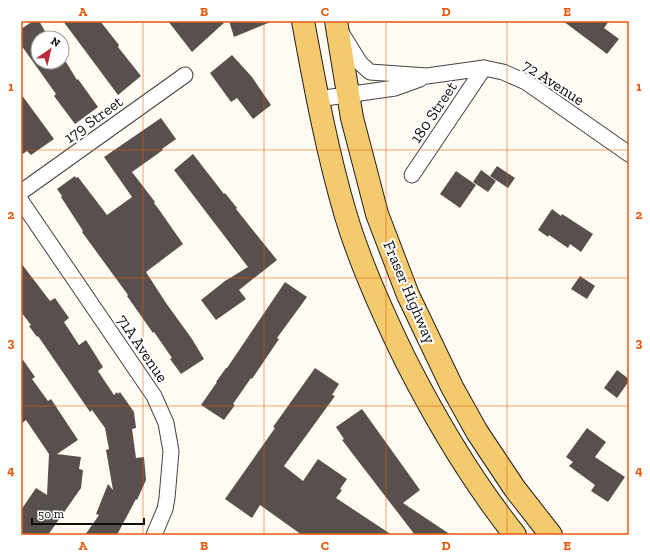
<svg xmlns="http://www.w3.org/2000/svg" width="650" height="556" viewBox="0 0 650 556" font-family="'Zilla Slab',serif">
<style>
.building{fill:#58504c}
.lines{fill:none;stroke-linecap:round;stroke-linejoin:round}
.minor-casing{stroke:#424242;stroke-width:17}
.primary-casing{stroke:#202020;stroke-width:24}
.minor{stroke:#fff;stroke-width:15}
.primary{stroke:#f3ca6d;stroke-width:22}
.grid{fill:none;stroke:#e8590c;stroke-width:1;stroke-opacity:0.55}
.labels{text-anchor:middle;stroke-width:4;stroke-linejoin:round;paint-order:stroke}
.street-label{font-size:16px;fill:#0f0f0f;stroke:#fff}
.neatline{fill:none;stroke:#e8590c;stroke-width:1.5}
.grid-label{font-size:13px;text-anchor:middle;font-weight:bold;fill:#e8590c}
</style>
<rect width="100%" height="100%" fill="#fffbf2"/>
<g class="building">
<path d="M 33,21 L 39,21 L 49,38 L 38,38 L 38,62 L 66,62 L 77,80 L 78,79 L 98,107 L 75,124 L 54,96 L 56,94 L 21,45 L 21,29 Z"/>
<path d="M 63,21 L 100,21 L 119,45 L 118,47 L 141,76 L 118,95 Z"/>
<path d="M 168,21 L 226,21 L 192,52 Z"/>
<path d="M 229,21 L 273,21 L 234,37 Z"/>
<path d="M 563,21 L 609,21 L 604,28 L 619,39 L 607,54 Z"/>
<path d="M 232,55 L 252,77 L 271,105 L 253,119 L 237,98 L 231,102 L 210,73 Z"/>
<path d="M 21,94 L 54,139 L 31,155 L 27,151 L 21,155 Z"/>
<path d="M 161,118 L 176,139 L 162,149 L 163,150 L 132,172 L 155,202 L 154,203 L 160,211 L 183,244 L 146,272 L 166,303 L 192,339 L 204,359 L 181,374 L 170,359 L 172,358 L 154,332 L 153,333 L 127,296 L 128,295 L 82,232 L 83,231 L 61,197 L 62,196 L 57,189 L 75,176 L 76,178 L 78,177 L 107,215 L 132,197 L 104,157 Z"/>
<path d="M 193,154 L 224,194 L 225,193 L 237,208 L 236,209 L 277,260 L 239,290 L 246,299 L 216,320 L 201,300 L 225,281 L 248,267 L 174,170 Z"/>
<path d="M 497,166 L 515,178 L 508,188 L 490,176 Z"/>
<path d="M 481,170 L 496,181 L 488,192 L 473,182 Z"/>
<path d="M 456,171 L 476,185 L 460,208 L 440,194 Z"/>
<path d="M 552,209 L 561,216 L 562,214 L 593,234 L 581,252 L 570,244 L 568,248 L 549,235 L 548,237 L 538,230 Z"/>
<path d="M 21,263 L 50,301 L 55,298 L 69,318 L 64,322 L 79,345 L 86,340 L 103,367 L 98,371 L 114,395 L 117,392 L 118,394 L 120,392 L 134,412 L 136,428 L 132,429 L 136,458 L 144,457 L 146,480 L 137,500 L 136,499 L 117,535 L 85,535 L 99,515 L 96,514 L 108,484 L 113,490 L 106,450 L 109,449 L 105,428 L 92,410 L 90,412 L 38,336 L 37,337 L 29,326 L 31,325 L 21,312 Z"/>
<path d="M 580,276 L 595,286 L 587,299 L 571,289 Z"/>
<path d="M 285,282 L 307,297 L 277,338 L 279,339 L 252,379 L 251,378 L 233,404 L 235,405 L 224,420 L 201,405 L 217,382 L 216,382 L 226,368 L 227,368 Z"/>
<path d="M 21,357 L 35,377 L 32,379 L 48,401 L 51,399 L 78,440 L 57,454 L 81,457 L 79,469 L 83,470 L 81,488 L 48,535 L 21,535 L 21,510 L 36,488 L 47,495 L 49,454 L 26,420 L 21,424 Z"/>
<path d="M 315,368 L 339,384 L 332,395 L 335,396 L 284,466 L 303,481 L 318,459 L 347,479 L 340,489 L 342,490 L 336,498 L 392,535 L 302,535 L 260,505 L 252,518 L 225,499 L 275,428 L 273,427 Z"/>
<path d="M 617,370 L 629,379 L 629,381 L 617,398 L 604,388 Z"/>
<path d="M 362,409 L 420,490 L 403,503 L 451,535 L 415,535 L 342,440 L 344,439 L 336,427 Z"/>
<path d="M 587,428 L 606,442 L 595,457 L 625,477 L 608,502 L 591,491 L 595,485 L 569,466 L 573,462 L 566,457 Z"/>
</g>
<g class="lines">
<g class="minor-casing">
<g id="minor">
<path d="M 342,34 L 360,63 L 370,72 L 427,76 L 484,68 L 503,72 L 526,82 L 629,154"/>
<path d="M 318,99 L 395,88 L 420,79"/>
<path d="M 412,175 L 484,68"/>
<path d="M 21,192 L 185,75"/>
<path d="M 21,201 L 154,396 L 166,423 L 171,451 L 167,498 L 165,509 L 154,535"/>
</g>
</g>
<g class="primary-casing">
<g id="primary">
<path d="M 303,21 C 315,86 327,152 346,216 C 361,266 383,314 406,361 C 437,422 472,481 515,535"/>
<path d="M 336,21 L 352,118 L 363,160 L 377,214 L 408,295 L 452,387 L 477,432 L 515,489 L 551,535"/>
</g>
</g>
<use href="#minor" class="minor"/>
<use href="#primary" class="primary"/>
</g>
<path class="grid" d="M 143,21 L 143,535M 264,21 L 264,535M 386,21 L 386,535M 507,21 L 507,535M 21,150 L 629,150M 21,278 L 629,278M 21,406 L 629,406"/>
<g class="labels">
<g class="street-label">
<text transform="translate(554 82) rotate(33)" y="6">72 Avenue</text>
<text transform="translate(433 112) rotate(-56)" y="6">180 Street</text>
<text transform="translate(93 119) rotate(-36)" y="6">179 Street</text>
<text transform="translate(410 292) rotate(67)" y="6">Fraser Highway</text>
<text transform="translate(143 348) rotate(56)" y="6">71A Avenue</text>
</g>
</g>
<rect width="650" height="556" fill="none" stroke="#ffffff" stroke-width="44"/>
<g transform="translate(50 50) rotate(34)"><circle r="19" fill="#ffffff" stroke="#9f9f9f"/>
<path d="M0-3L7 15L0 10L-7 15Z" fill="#bb2b3b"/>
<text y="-6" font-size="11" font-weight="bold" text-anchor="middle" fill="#0f0f0f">N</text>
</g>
<path d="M32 518v6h112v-6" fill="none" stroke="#0f0f0f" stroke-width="2"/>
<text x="38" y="518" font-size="12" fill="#0f0f0f" stroke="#ffffff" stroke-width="3" paint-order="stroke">50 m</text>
<rect x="22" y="22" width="606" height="512" class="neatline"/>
<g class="grid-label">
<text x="83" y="16">A</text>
<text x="204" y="16">B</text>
<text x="325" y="16">C</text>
<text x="446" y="16">D</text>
<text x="567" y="16">E</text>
<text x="11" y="91">1</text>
<text x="639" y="91">1</text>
<text x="11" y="219">2</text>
<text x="639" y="219">2</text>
<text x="11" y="347">3</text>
<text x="639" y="347">3</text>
<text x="11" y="475">4</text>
<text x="639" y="475">4</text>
<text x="83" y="550">A</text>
<text x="204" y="550">B</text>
<text x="325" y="550">C</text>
<text x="446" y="550">D</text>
<text x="567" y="550">E</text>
</g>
</svg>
